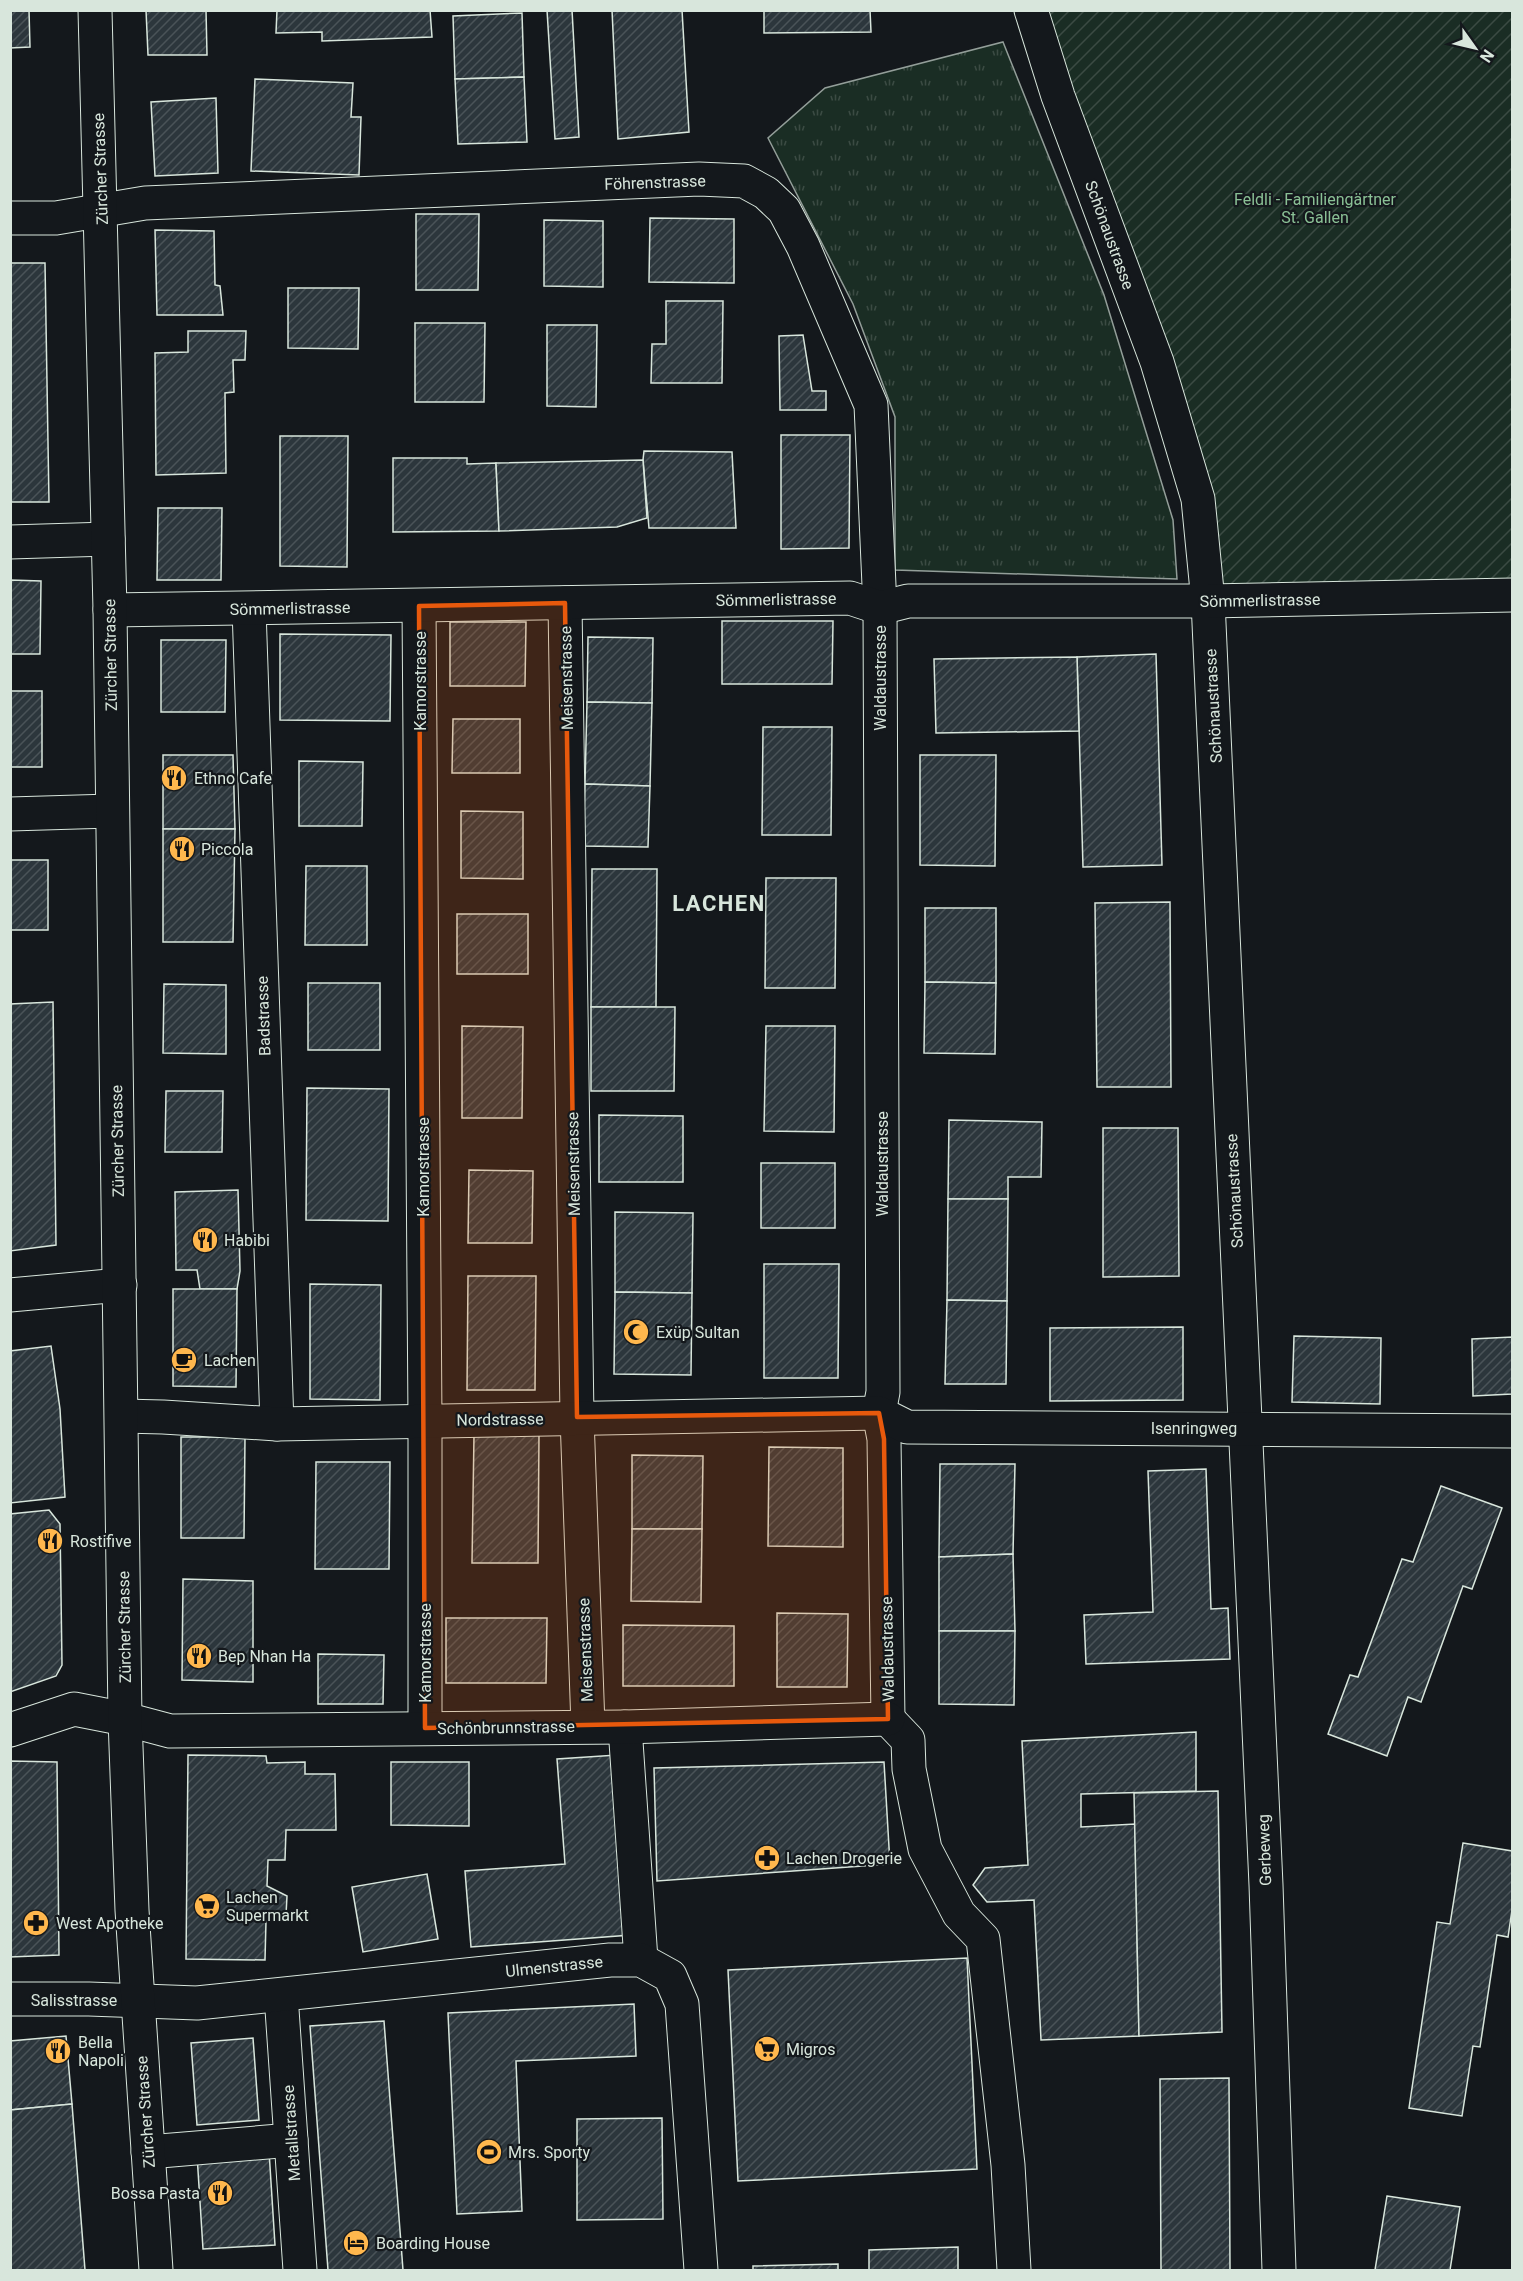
<svg xmlns="http://www.w3.org/2000/svg" width="1523" height="2281" viewBox="0 0 1523 2281" font-family="Roboto,sans-serif">
<style>
.park{fill:url(#park-tufts);stroke:#939e99;stroke-width:1.5}
.garden{fill:url(#garden-furrows);stroke:#939e99;stroke-width:1.5}
.building{fill:url(#building-hatch);stroke:#d8e6dc;stroke-width:1.5}
.lines{fill:none;stroke-linecap:round;stroke-linejoin:round}
.minor-casing{stroke:#d8e6dc;stroke-width:35}
.major-casing{stroke:#d8e6dc;stroke-width:35}
.minor{stroke:#14181c;stroke-width:33}
.major{stroke:#14181c;stroke-width:33}
.marked{fill:#e8590c;fill-opacity:0.2;stroke:#e8590c;stroke-width:4.5;stroke-linejoin:round}
.labels{text-anchor:middle;stroke-width:4.5;stroke-linejoin:round;paint-order:stroke}
.street-label{font-size:16px;fill:#d8e6dc;stroke:#14181c}
.park-label{font-size:16px;fill:#8ac095;stroke:#14181c}
.poi-label{font-size:16px;fill:#d8e6dc;stroke:#14181c;text-anchor:start}
.district-label{font-size:22px;font-weight:bold;letter-spacing:1.5px;fill:#d8e6dc;stroke:#14181c}
</style>
<defs>
<pattern id="park-tufts" width="24" height="20" patternUnits="userSpaceOnUse" patternTransform="scale(1.5)"><rect width="24" height="20" fill="#1a2d24"/><path d="M3 7l-1-3M5 7V3M7 7l1-3M15 17l-1-3M17 17v-4M19 17l1-3" fill="none" stroke="#3b4b43"/></pattern>
<pattern id="garden-furrows" width="10" height="10" patternUnits="userSpaceOnUse" patternTransform="scale(1.5)"><rect width="10" height="10" fill="#1a2d24"/><path d="M-1 1l2-2M0 10L10 0M9 11l2-2" fill="none" stroke="#3b4b43"/></pattern>
<pattern id="building-hatch" width="6" height="6" patternUnits="userSpaceOnUse" patternTransform="scale(1.5)"><rect width="6" height="6" fill="#2c363c"/><path d="M-1 1l2-2M0 6l6-6M5 7l2-2" fill="none" stroke="#4a5358"/></pattern>
</defs>
<rect width="100%" height="100%" fill="#14181c"/>
<path class="park" d="M 1003,42 L 1104,295 L 1173,520 L 1177,579 L 895,570 L 895,417 L 853,304 L 768,138 L 825,88 Z"/>
<path class="garden" d="M 1047,11 L 1512,11 L 1512,595 L 1208,601 L 1203,543 Z"/>
<g class="building">
<path d="M 10,10 L 29,10 L 30,47 L 10,48 Z"/>
<path d="M 146,10 L 206,10 L 207,55 L 148,55 Z"/>
<path d="M 277,10 L 430,10 L 432,37 L 322,41 L 322,32 L 276,33 Z"/>
<path d="M 547,10 L 572,10 L 579,137 L 555,139 Z"/>
<path d="M 612,10 L 682,10 L 689,132 L 618,139 Z"/>
<path d="M 764,10 L 870,10 L 871,32 L 764,33 Z"/>
<path d="M 522,13 L 524,77 L 455,79 L 453,16 Z"/>
<path d="M 524,77 L 527,142 L 458,144 L 455,79 Z"/>
<path d="M 255,79 L 353,83 L 351,117 L 361,117 L 359,175 L 251,171 Z"/>
<path d="M 216,98 L 218,173 L 155,176 L 151,102 Z"/>
<path d="M 416,214 L 479,214 L 478,290 L 416,290 Z"/>
<path d="M 650,218 L 734,219 L 734,283 L 649,282 Z"/>
<path d="M 544,220 L 603,221 L 603,287 L 544,286 Z"/>
<path d="M 155,230 L 214,231 L 215,285 L 220,286 L 223,315 L 157,315 Z"/>
<path d="M 10,263 L 45,263 L 49,502 L 10,502 Z"/>
<path d="M 288,288 L 359,288 L 358,349 L 288,348 Z"/>
<path d="M 666,301 L 723,301 L 722,383 L 651,383 L 652,344 L 666,344 Z"/>
<path d="M 415,323 L 485,323 L 484,402 L 415,402 Z"/>
<path d="M 547,325 L 597,325 L 596,407 L 547,406 Z"/>
<path d="M 188,331 L 246,331 L 245,360 L 233,360 L 234,392 L 225,393 L 226,473 L 156,475 L 155,353 L 188,352 Z"/>
<path d="M 803,335 L 812,391 L 826,391 L 826,410 L 780,410 L 779,336 Z"/>
<path d="M 781,435 L 850,435 L 849,548 L 781,549 Z"/>
<path d="M 280,436 L 348,436 L 347,567 L 280,566 Z"/>
<path d="M 644,451 L 732,452 L 736,528 L 649,528 L 643,460 Z"/>
<path d="M 393,458 L 467,458 L 467,464 L 496,463 L 499,531 L 393,532 Z"/>
<path d="M 643,460 L 647,518 L 617,527 L 499,531 L 496,463 Z"/>
<path d="M 158,508 L 222,508 L 221,580 L 157,580 Z"/>
<path d="M 10,580 L 41,581 L 40,654 L 10,654 Z"/>
<path d="M 722,621 L 833,621 L 832,684 L 722,684 Z"/>
<path d="M 450,622 L 526,622 L 525,686 L 450,686 Z"/>
<path d="M 280,634 L 391,635 L 390,721 L 280,720 Z"/>
<path d="M 588,637 L 653,638 L 652,703 L 587,702 Z"/>
<path d="M 161,640 L 226,640 L 225,712 L 161,712 Z"/>
<path d="M 1156,654 L 1162,865 L 1083,867 L 1077,657 Z"/>
<path d="M 1077,657 L 1079,731 L 936,733 L 934,659 Z"/>
<rect x="10" y="691" width="32" height="76"/>
<path d="M 587,702 L 652,703 L 650,786 L 585,784 Z"/>
<path d="M 453,719 L 520,719 L 520,773 L 452,773 Z"/>
<path d="M 763,727 L 832,727 L 831,835 L 762,835 Z"/>
<path d="M 163,755 L 233,755 L 235,829 L 163,829 Z"/>
<path d="M 920,755 L 996,755 L 995,866 L 920,865 Z"/>
<path d="M 299,761 L 363,762 L 362,826 L 299,826 Z"/>
<path d="M 585,784 L 650,786 L 648,847 L 583,846 Z"/>
<path d="M 461,811 L 523,812 L 523,879 L 461,878 Z"/>
<path d="M 163,829 L 235,829 L 233,942 L 163,942 Z"/>
<rect x="10" y="860" width="38" height="70"/>
<path d="M 306,866 L 367,866 L 367,945 L 305,945 Z"/>
<path d="M 592,869 L 657,869 L 656,1007 L 591,1007 Z"/>
<path d="M 766,878 L 836,878 L 835,988 L 765,988 Z"/>
<path d="M 1170,902 L 1171,1087 L 1097,1087 L 1095,903 Z"/>
<path d="M 925,908 L 996,908 L 996,983 L 925,982 Z"/>
<rect x="457" y="914" width="71" height="60"/>
<path d="M 925,982 L 996,983 L 995,1054 L 924,1053 Z"/>
<rect x="308" y="983" width="72" height="67"/>
<path d="M 164,984 L 226,985 L 226,1054 L 163,1053 Z"/>
<path d="M 53,1002 L 56,1245 L 10,1251 L 10,1004 Z"/>
<path d="M 591,1007 L 675,1007 L 674,1091 L 591,1091 Z"/>
<path d="M 462,1026 L 523,1027 L 522,1118 L 462,1118 Z"/>
<path d="M 766,1026 L 835,1026 L 834,1132 L 764,1131 Z"/>
<path d="M 307,1088 L 389,1089 L 388,1221 L 306,1220 Z"/>
<path d="M 166,1091 L 223,1091 L 222,1152 L 165,1152 Z"/>
<path d="M 599,1115 L 683,1116 L 683,1182 L 599,1182 Z"/>
<path d="M 949,1120 L 1042,1122 L 1041,1177 L 1008,1177 L 1008,1199 L 948,1199 Z"/>
<path d="M 1103,1128 L 1178,1128 L 1179,1276 L 1103,1277 Z"/>
<rect x="761" y="1163" width="74" height="65"/>
<path d="M 469,1170 L 533,1171 L 532,1243 L 468,1243 Z"/>
<path d="M 238,1190 L 240,1271 L 237,1289 L 200,1289 L 197,1270 L 176,1270 L 175,1192 Z"/>
<path d="M 948,1199 L 1008,1199 L 1007,1301 L 947,1300 Z"/>
<path d="M 615,1212 L 693,1213 L 692,1293 L 615,1292 Z"/>
<path d="M 764,1264 L 839,1264 L 838,1378 L 764,1378 Z"/>
<path d="M 468,1276 L 536,1276 L 535,1390 L 467,1390 Z"/>
<path d="M 310,1284 L 381,1285 L 380,1400 L 310,1399 Z"/>
<path d="M 173,1289 L 237,1289 L 236,1387 L 173,1386 Z"/>
<path d="M 615,1292 L 692,1293 L 691,1375 L 614,1374 Z"/>
<path d="M 947,1300 L 1007,1301 L 1006,1384 L 945,1384 Z"/>
<path d="M 1183,1327 L 1183,1400 L 1050,1401 L 1050,1328 Z"/>
<path d="M 1294,1336 L 1381,1338 L 1380,1404 L 1292,1402 Z"/>
<path d="M 1512,1337 L 1512,1394 L 1473,1396 L 1472,1339 Z"/>
<path d="M 51,1346 L 60,1409 L 65,1497 L 10,1503 L 10,1351 Z"/>
<path d="M 474,1435 L 539,1435 L 538,1563 L 472,1563 Z"/>
<path d="M 181,1437 L 245,1437 L 244,1538 L 181,1538 Z"/>
<path d="M 769,1447 L 843,1448 L 843,1547 L 768,1546 Z"/>
<path d="M 632,1455 L 703,1456 L 702,1529 L 632,1529 Z"/>
<path d="M 316,1462 L 390,1462 L 389,1569 L 315,1569 Z"/>
<path d="M 940,1464 L 1015,1464 L 1013,1554 L 939,1557 Z"/>
<path d="M 1206,1469 L 1211,1609 L 1228,1608 L 1230,1659 L 1086,1664 L 1084,1615 L 1153,1612 L 1148,1471 Z"/>
<path d="M 1441,1486 L 1502,1508 L 1472,1589 L 1463,1586 L 1421,1702 L 1408,1697 L 1387,1756 L 1328,1734 L 1350,1675 L 1358,1677 L 1402,1559 L 1413,1562 Z"/>
<path d="M 49,1510 L 60,1524 L 62,1665 L 56,1676 L 10,1692 L 10,1514 Z"/>
<path d="M 632,1529 L 702,1529 L 701,1602 L 631,1601 Z"/>
<path d="M 1013,1554 L 1015,1631 L 939,1631 L 939,1557 Z"/>
<path d="M 183,1579 L 253,1581 L 253,1682 L 182,1680 Z"/>
<path d="M 777,1613 L 848,1614 L 847,1687 L 777,1687 Z"/>
<path d="M 446,1618 L 547,1618 L 546,1683 L 446,1683 Z"/>
<path d="M 623,1625 L 734,1626 L 734,1686 L 623,1686 Z"/>
<path d="M 939,1631 L 1015,1631 L 1014,1705 L 939,1704 Z"/>
<path d="M 318,1654 L 384,1655 L 383,1704 L 318,1704 Z"/>
<path d="M 1196,1732 L 1196,1791 L 1081,1794 L 1081,1827 L 1135,1824 L 1139,2036 L 1041,2040 L 1034,1900 L 987,1902 L 973,1885 L 985,1868 L 1028,1865 L 1022,1741 Z"/>
<path d="M 188,1755 L 266,1756 L 267,1763 L 305,1762 L 305,1774 L 335,1774 L 336,1830 L 286,1830 L 285,1860 L 268,1860 L 267,1886 L 287,1896 L 286,1915 L 266,1921 L 265,1960 L 186,1959 Z"/>
<path d="M 617,1755 L 631,1935 L 471,1947 L 465,1871 L 565,1864 L 557,1759 Z"/>
<path d="M 10,1761 L 57,1762 L 59,1955 L 10,1957 Z"/>
<path d="M 391,1762 L 469,1762 L 469,1826 L 391,1825 Z"/>
<path d="M 884,1762 L 890,1864 L 657,1881 L 654,1768 Z"/>
<path d="M 1218,1791 L 1222,2032 L 1139,2036 L 1134,1793 Z"/>
<path d="M 1463,1843 L 1512,1851 L 1512,1910 L 1508,1937 L 1497,1935 L 1480,2047 L 1473,2046 L 1462,2116 L 1409,2108 L 1437,1922 L 1450,1924 Z"/>
<path d="M 427,1874 L 438,1939 L 363,1952 L 352,1887 Z"/>
<path d="M 967,1958 L 977,2169 L 738,2181 L 728,1970 Z"/>
<path d="M 634,2004 L 636,2056 L 516,2061 L 522,2211 L 457,2214 L 448,2013 Z"/>
<path d="M 384,2021 L 403,2270 L 328,2270 L 310,2026 Z"/>
<path d="M 66,2036 L 72,2104 L 10,2110 L 10,2041 Z"/>
<path d="M 253,2038 L 259,2120 L 197,2125 L 191,2043 Z"/>
<path d="M 1229,2078 L 1230,2270 L 1161,2270 L 1160,2079 Z"/>
<path d="M 72,2104 L 85,2270 L 10,2270 L 10,2110 Z"/>
<path d="M 662,2118 L 663,2219 L 577,2220 L 577,2119 Z"/>
<path d="M 269,2151 L 275,2245 L 203,2249 L 197,2155 Z"/>
<path d="M 1387,2196 L 1460,2207 L 1450,2270 L 1375,2270 Z"/>
<path d="M 958,2247 L 958,2270 L 869,2270 L 869,2250 Z"/>
<path d="M 838,2264 L 838,2270 L 753,2270 L 753,2266 Z"/>
</g>
<g class="lines">
<g class="minor-casing">
<g id="minor">
<path d="M 1031,10 L 1058,96 L 1157,362 L 1198,499 L 1208,601 L 1266,1885 L 1279,2270"/>
<path d="M 10,218 L 56,218 L 145,203 L 699,179 L 744,181 L 766,193 L 784,210 L 803,246 L 871,405 L 880,608 L 883,1392 L 879,1413 L 884,1439 L 888,1719"/>
<path d="M 10,542 L 108,539"/>
<path d="M 565,603 L 577,1417 L 588,1726"/>
<path d="M 419,606 L 425,1421 L 425,1728"/>
<path d="M 249,609 L 277,1424"/>
<path d="M 110,610 L 850,598 L 880,608 L 908,601 L 1208,601 L 1512,595"/>
<path d="M 10,814 L 111,811"/>
<path d="M 10,1295 L 120,1285"/>
<path d="M 122,1416 L 163,1417 L 277,1424 L 879,1413 L 907,1427 L 1512,1431"/>
<path d="M 888,1719 L 908,1740 L 909,1769 L 925,1849 L 959,1914 L 983,1939 L 1008,2165 L 1014,2270"/>
<path d="M 625,1727 L 641,1960"/>
<path d="M 10,1730 L 74,1709 L 125,1719 L 170,1731 L 625,1727 L 888,1719"/>
<path d="M 281,1995 L 300,2270"/>
<path d="M 10,1999 L 89,1999 L 197,2003 L 610,1960 L 641,1960 L 670,1976 L 682,2004 L 701,2270"/>
<path d="M 148,2152 L 291,2140"/>
</g>
</g>
<g class="major-casing">
<path id="major" d="M 95,10 L 110,610 L 125,1719 L 132,1910 L 156,2270"/>
</g>
<use href="#minor" class="minor"/>
<use href="#major" class="major"/>
</g>
<path class="marked" d="M 565,603 L 577,1417 L 879,1413 L 884,1439 L 888,1719 L 425,1728 L 419,606 Z"/>
<defs>
<g id="restaurant-disc" transform="scale(1.35)"><circle r="9.5" fill="#ffb74d" stroke="#14181c"/><path d="M-5-6h1v4h1v-4h1v4h1v-4h1v5L-1.5 .5V6h-2V.5L-5-1ZM5-6V6H3V1.5H1.5Q1.5-4 5-6Z" fill="#111"/></g>
<g id="mosque-disc" transform="scale(1.35)"><circle r="9.5" fill="#ffb74d" stroke="#14181c"/><path d="M3.5-4.9A6 6 0 1 0 3.5 4.9A5 5 0 1 1 3.5-4.9Z" fill="#111"/></g>
<g id="cafe-disc" transform="scale(1.35)"><circle r="9.5" fill="#ffb74d" stroke="#14181c"/><path d="M-5.5-4.5H6V0H3Q3 3.5 0 3.5H-2.5Q-5.5 3.5-5.5 0ZM3-3.2v2h1.7v-2ZM-6 4.5H4V6H-6Z" fill="#111"/></g>
<g id="pharmacy-disc" transform="scale(1.35)"><circle r="9.5" fill="#ffb74d" stroke="#14181c"/><path d="M-2-6h4v4h4v4h-4v4h-4v-4h-4v-4h4Z" fill="#111"/></g>
<g id="supermarket-disc" transform="scale(1.35)"><circle r="9.5" fill="#ffb74d" stroke="#14181c"/><path d="M-6-5.5h2.5l.6 2H6L4.5 2H-2.5L-4.4-4H-6ZM-1.5 3.2a1.3 1.3 0 1 0 .1 0ZM3 3.2a1.3 1.3 0 1 0 .1 0Z" fill="#111"/></g>
<g id="stadium-disc" transform="scale(1.35)"><circle r="9.5" fill="#ffb74d" stroke="#14181c"/><path d="M0-5a6.5 5 0 1 0 0 10a6.5 5 0 1 0 0-10ZM-3.5-1.8h7v3.6h-7Z" fill="#111"/></g>
<g id="hotel-disc" transform="scale(1.35)"><circle r="9.5" fill="#ffb74d" stroke="#14181c"/><path d="M-6-4.5h1.5V1H6V5H4.5V3h-9V5H-6ZM-4 0a1.8 1.8 0 1 1 3.6 0ZM.5 0V-2.5h3Q6-2.5 6 0Z" fill="#111"/></g>
</defs>
<g fill-rule="evenodd">
<use href="#restaurant-disc" x="174" y="778"/>
<use href="#restaurant-disc" x="182" y="849"/>
<use href="#restaurant-disc" x="205" y="1240"/>
<use href="#mosque-disc" x="636" y="1332"/>
<use href="#cafe-disc" x="184" y="1360"/>
<use href="#restaurant-disc" x="50" y="1541"/>
<use href="#restaurant-disc" x="199" y="1656"/>
<use href="#pharmacy-disc" x="767" y="1858"/>
<use href="#supermarket-disc" x="207" y="1906"/>
<use href="#pharmacy-disc" x="36" y="1923"/>
<use href="#supermarket-disc" x="767" y="2049"/>
<use href="#restaurant-disc" x="58" y="2051"/>
<use href="#stadium-disc" x="489" y="2152"/>
<use href="#restaurant-disc" x="220" y="2193"/>
<use href="#hotel-disc" x="356" y="2243"/>
</g>
<g class="labels">
<g class="street-label">
<text transform="translate(100 169) rotate(-92)" y="6">Zürcher Strasse</text>
<text transform="translate(655 182) rotate(-2)" y="6">Föhrenstrasse</text>
<text transform="translate(1110 235) rotate(70)" y="6">Schönaustrasse</text>
<text transform="translate(776 599) rotate(-1)" y="6">Sömmerlistrasse</text>
<text transform="translate(1260 600) rotate(-1)" y="6">Sömmerlistrasse</text>
<text transform="translate(290 608) rotate(-1)" y="6">Sömmerlistrasse</text>
<text transform="translate(110 655) rotate(-91)" y="6">Zürcher Strasse</text>
<text transform="translate(566 678) rotate(-91)" y="6">Meisenstrasse</text>
<text transform="translate(880 678) rotate(-90)" y="6">Waldaustrasse</text>
<text transform="translate(420 681) rotate(-90)" y="6">Kamorstrasse</text>
<text transform="translate(1213 706) rotate(-93)" y="6">Schönaustrasse</text>
<text transform="translate(263 1016) rotate(-92)" y="6">Badstrasse</text>
<text transform="translate(117 1141) rotate(-91)" y="6">Zürcher Strasse</text>
<text transform="translate(573 1164) rotate(-91)" y="6">Meisenstrasse</text>
<text transform="translate(882 1164) rotate(-90)" y="6">Waldaustrasse</text>
<text transform="translate(423 1167) rotate(-90)" y="6">Kamorstrasse</text>
<text transform="translate(1234 1191) rotate(-93)" y="6">Schönaustrasse</text>
<text transform="translate(500 1419) rotate(-1)" y="6">Nordstrasse</text>
<text x="1194" y="1434">Isenringweg</text>
<text transform="translate(124 1627) rotate(-91)" y="6">Zürcher Strasse</text>
<text transform="translate(887 1649) rotate(-91)" y="6">Waldaustrasse</text>
<text transform="translate(585 1650) rotate(-92)" y="6">Meisenstrasse</text>
<text transform="translate(425 1653) rotate(-90)" y="6">Kamorstrasse</text>
<text transform="translate(506 1727) rotate(-1)" y="6">Schönbrunnstrasse</text>
<text transform="translate(1264 1850) rotate(-92)" y="6">Gerbeweg</text>
<text transform="translate(554 1966) rotate(-6)" y="6">Ulmenstrasse</text>
<text x="74" y="2006">Salisstrasse</text>
<text transform="translate(145 2112) rotate(-94)" y="6">Zürcher Strasse</text>
<text transform="translate(291 2133) rotate(-94)" y="6">Metallstrasse</text>
</g>
<g class="park-label">
<text x="1315" y="205">Feldli - Familiengärtner<tspan x="1315" dy="18">St. Gallen</tspan></text>
</g>
<g class="poi-label">
<text x="194" y="784">Ethno Cafe</text>
<text x="201" y="855">Piccola</text>
<text x="224" y="1246">Habibi</text>
<text x="656" y="1338">Exüp Sultan</text>
<text x="204" y="1366">Lachen</text>
<text x="70" y="1547">Rostifive</text>
<text x="218" y="1662">Bep Nhan Ha</text>
<text x="786" y="1864">Lachen Drogerie</text>
<text x="226" y="1903">Lachen<tspan x="226" dy="18">Supermarkt</tspan></text>
<text x="56" y="1929">West Apotheke</text>
<text x="78" y="2048">Bella<tspan x="78" dy="18">Napoli</tspan></text>
<text x="786" y="2055">Migros</text>
<text x="508" y="2158">Mrs. Sporty</text>
<text x="200" y="2199" text-anchor="end">Bossa Pasta</text>
<text x="376" y="2249">Boarding House</text>
</g>
<g class="district-label">
<text x="719" y="911">LACHEN</text>
</g>
</g>
<rect width="1523" height="2281" fill="none" stroke="#d8e6dc" stroke-width="24"/>
<g transform="translate(1475 48) rotate(124)" stroke="#14181c" stroke-width="4.5" paint-order="stroke">
<path d="M0-4.5L10 22L0 15L-10 22Z" fill="#d8e6dc"/>
<text y="-9" font-size="16" font-weight="bold" text-anchor="middle" fill="#d8e6dc">N</text>
</g>
</svg>
